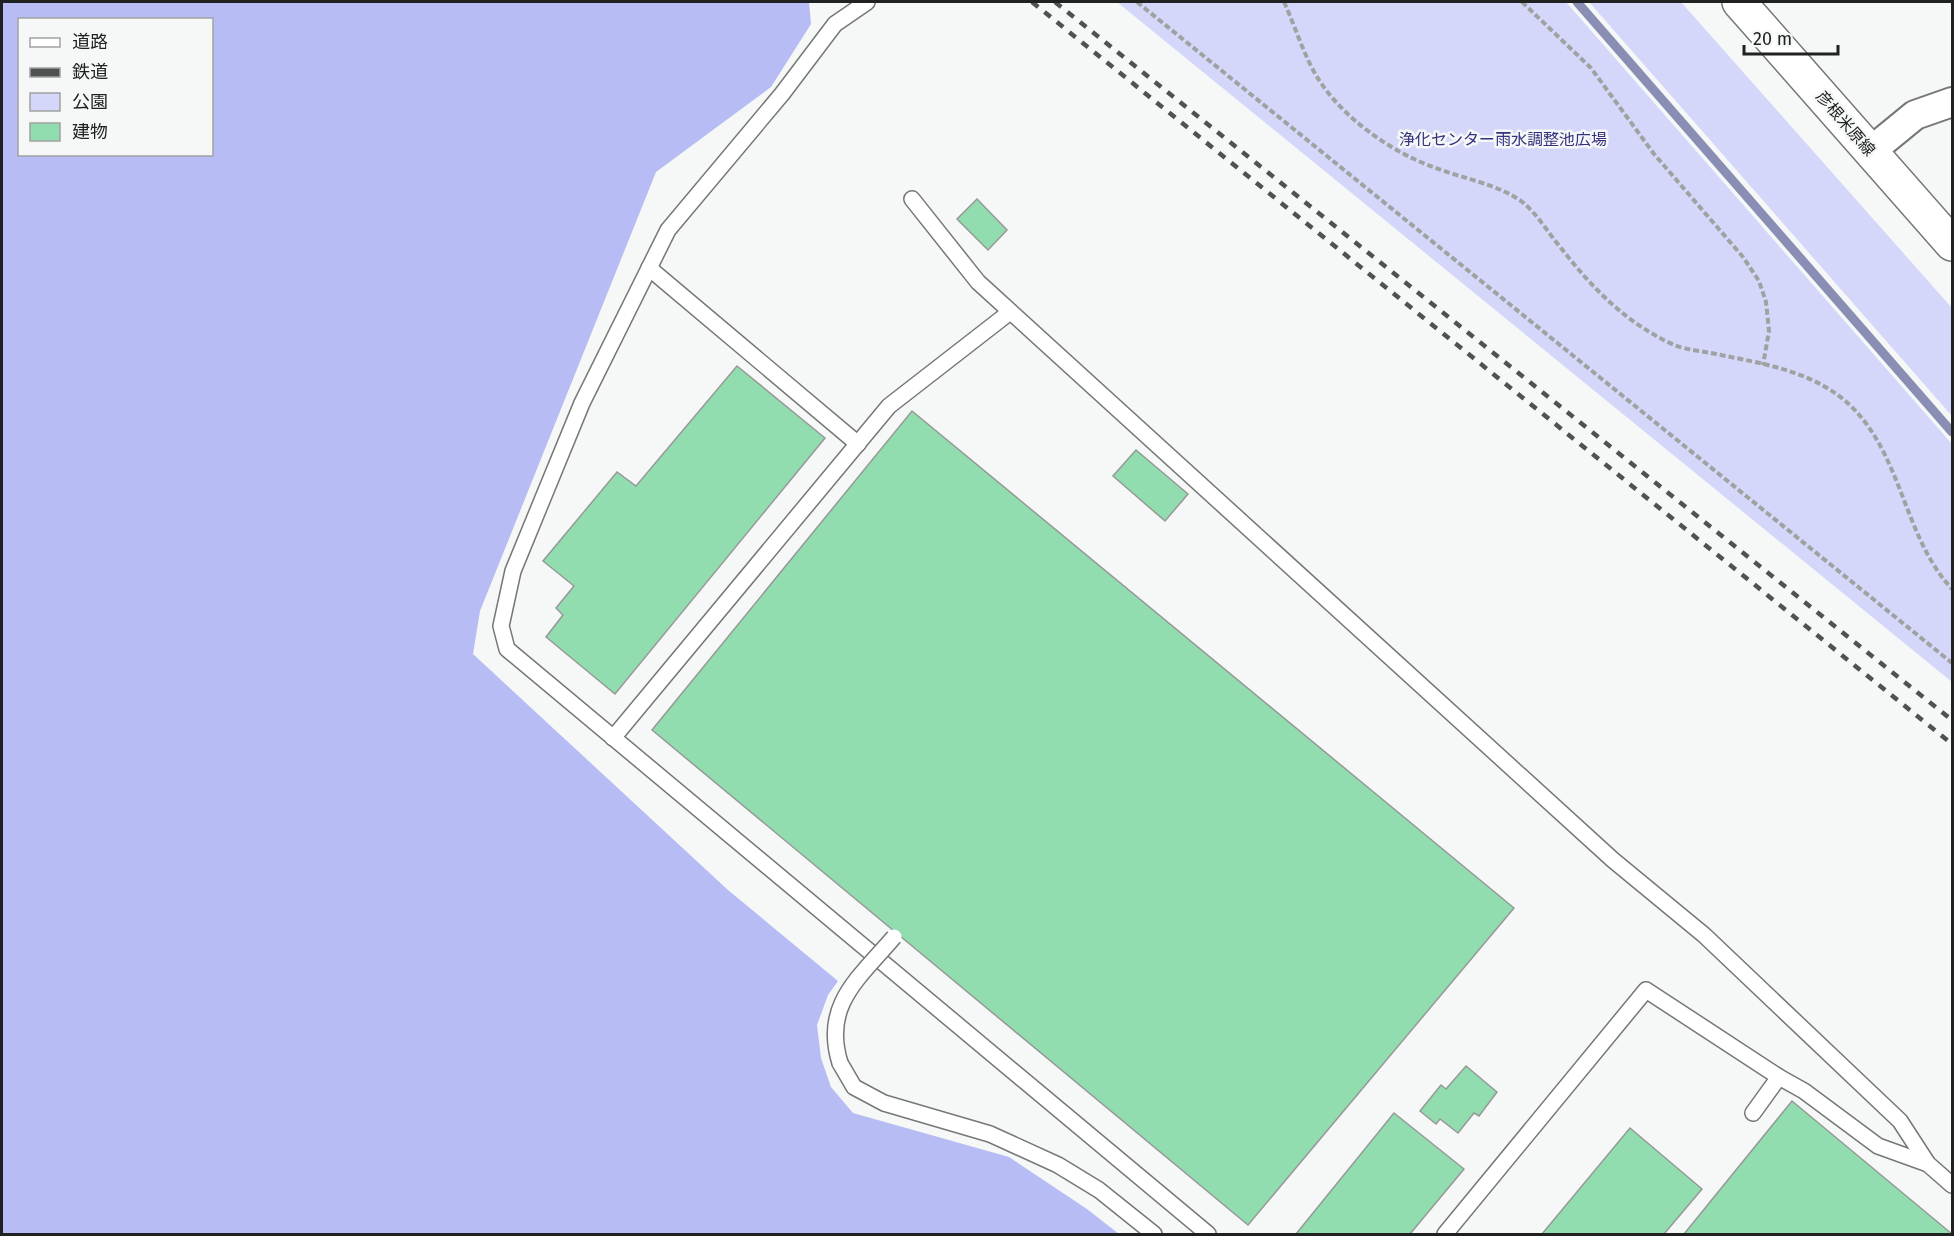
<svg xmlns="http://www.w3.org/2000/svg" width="1954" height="1236" viewBox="0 0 1954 1236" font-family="'Fira Sans','Noto Sans JP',sans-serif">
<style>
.green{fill:#d4d7fa}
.forest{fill:#b8bcf5;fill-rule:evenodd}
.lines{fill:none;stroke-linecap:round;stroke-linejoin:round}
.stream{stroke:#8a8eb5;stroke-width:9}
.building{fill:#91ddaf;stroke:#969997;stroke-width:1.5}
.service-casing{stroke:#757876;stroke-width:18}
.minor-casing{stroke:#757876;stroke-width:32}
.secondary-casing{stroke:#757876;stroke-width:36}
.path{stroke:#a0a2a1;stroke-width:4;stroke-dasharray:6 3;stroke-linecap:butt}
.service{stroke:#fff;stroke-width:15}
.minor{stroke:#fff;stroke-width:28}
.secondary{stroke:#fff;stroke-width:33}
.rail{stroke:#505251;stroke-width:4.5;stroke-dasharray:8 8;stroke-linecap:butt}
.service-bridge-casing{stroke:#757876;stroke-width:18;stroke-linecap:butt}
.service-bridge{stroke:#fff;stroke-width:15}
.labels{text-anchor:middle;stroke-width:5;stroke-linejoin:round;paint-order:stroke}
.street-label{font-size:16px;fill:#202121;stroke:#f5f8f6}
.park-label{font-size:16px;fill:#363080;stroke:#f5f8f6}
</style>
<rect width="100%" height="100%" fill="#f5f8f6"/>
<g class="green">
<path d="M 1117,2 L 1566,2 L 1952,444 L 1952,682 Z"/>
<path d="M 1589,2 L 1681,2 L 1952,308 L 1952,416 Z"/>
</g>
<path class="forest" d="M 2,2 L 809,2 L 811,24 L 771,87 L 656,172 L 480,611 L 473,654 L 728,890 L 838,981 L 828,995 L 817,1025 L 821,1058 L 831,1087 L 853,1113 L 1009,1157 L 1087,1209 L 1119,1234 L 2,1234 ZM 20,20 L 212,20 L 212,154 L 20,154 Z"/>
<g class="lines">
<path class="stream" d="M 1577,2 L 1952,432"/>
</g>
<g class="building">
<path d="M 977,199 L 1007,230 L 988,250 L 957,219 Z"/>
<path d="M 737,366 L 825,438 L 615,694 L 546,637 L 563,615 L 556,608 L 574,586 L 543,561 L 617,472 L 636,486 Z"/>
<path d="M 912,411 L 1514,908 L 1248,1225 L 652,730 Z"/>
<path d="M 1136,450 L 1188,494 L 1165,521 L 1113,476 Z"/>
<path d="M 1466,1066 L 1497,1092 L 1479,1116 L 1474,1113 L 1458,1133 L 1440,1119 L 1436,1124 L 1420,1111 L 1441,1085 L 1446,1089 Z"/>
<path d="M 1792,1101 L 1952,1234 L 1684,1234 Z"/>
<path d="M 1394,1113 L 1464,1169 L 1410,1234 L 1296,1234 Z"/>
<path d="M 1630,1128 L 1702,1189 L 1664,1234 L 1542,1234 Z"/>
</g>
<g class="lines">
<g class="service-casing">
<g id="service">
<path d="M 867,2 L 835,24 L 782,94 L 668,230 L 582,403 L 513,571 L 501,626 L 507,649 L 1208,1234"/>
<path d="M 912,199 L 978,282 L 1613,860 L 1704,935 L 1900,1121 L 1928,1164 L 1952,1185"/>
<path d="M 649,268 L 858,444"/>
<path d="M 613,738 L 889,406 L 1010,312"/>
<path d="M 840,1063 L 854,1087 L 884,1103 L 990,1134 L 1058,1165 L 1099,1190 L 1154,1234"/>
<path d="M 1753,1113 L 1779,1077"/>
<path d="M 1445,1234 L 1646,990 L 1779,1077 L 1804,1091 L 1878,1146 L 1928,1164"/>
</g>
</g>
<g class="minor-casing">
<path id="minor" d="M 1871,151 L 1915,115 L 1952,102"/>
</g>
<g class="secondary-casing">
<path id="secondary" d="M 1739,2 L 1952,244"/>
</g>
<g class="path">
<path d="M 1137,2 L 1952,663"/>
<path d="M 1284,2 C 1296,28 1305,60 1321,83 C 1346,120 1392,152 1433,167 C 1461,178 1497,184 1521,201 C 1537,213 1548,233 1561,248 C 1593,289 1626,323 1674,345 C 1687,350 1702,351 1716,354 C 1760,363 1807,370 1843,399 C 1903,449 1901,534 1952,589"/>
<path d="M 1522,2 L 1591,68 L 1654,154 L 1743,257 L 1759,281 L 1766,302 L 1769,331 L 1763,365"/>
</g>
<use href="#service" class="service"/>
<use href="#minor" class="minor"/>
<use href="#secondary" class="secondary"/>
<g class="rail">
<path d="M 1032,2 L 1952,744"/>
<path d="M 1055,2 L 1952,720"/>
</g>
<g class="service-bridge-casing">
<path id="service-bridge" d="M 840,1063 C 822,1005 859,978 894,937"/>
</g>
<use href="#service-bridge" class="service-bridge"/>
</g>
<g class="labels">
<g class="street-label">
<text transform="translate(1846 123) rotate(49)" y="6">彦根米原線</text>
</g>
<g class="park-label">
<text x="1503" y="145">浄化センター雨水調整池広場</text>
</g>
</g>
<rect width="1954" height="1236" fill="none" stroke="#202121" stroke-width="6"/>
<rect x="18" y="18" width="195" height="138" fill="#f5f8f6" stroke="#a0a2a1" stroke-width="1.5"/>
<rect x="30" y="38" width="30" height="9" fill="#ffffff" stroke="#a0a2a1" stroke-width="1.5"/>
<text x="72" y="48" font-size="18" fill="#202121">道路</text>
<rect x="30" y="68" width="30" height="9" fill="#505251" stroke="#a0a2a1" stroke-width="1.5"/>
<text x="72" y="78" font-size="18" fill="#202121">鉄道</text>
<rect x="30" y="93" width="30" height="18" fill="#d4d7fa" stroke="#a0a2a1" stroke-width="1.5"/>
<text x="72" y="108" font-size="18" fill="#202121">公園</text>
<rect x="30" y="123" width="30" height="18" fill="#91ddaf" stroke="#a0a2a1" stroke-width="1.5"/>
<text x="72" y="138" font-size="18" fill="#202121">建物</text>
<path d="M1744 45v9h94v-9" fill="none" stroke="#202121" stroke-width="3"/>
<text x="1753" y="45" font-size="18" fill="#202121" stroke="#f5f8f6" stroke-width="4.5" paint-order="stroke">20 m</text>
</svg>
